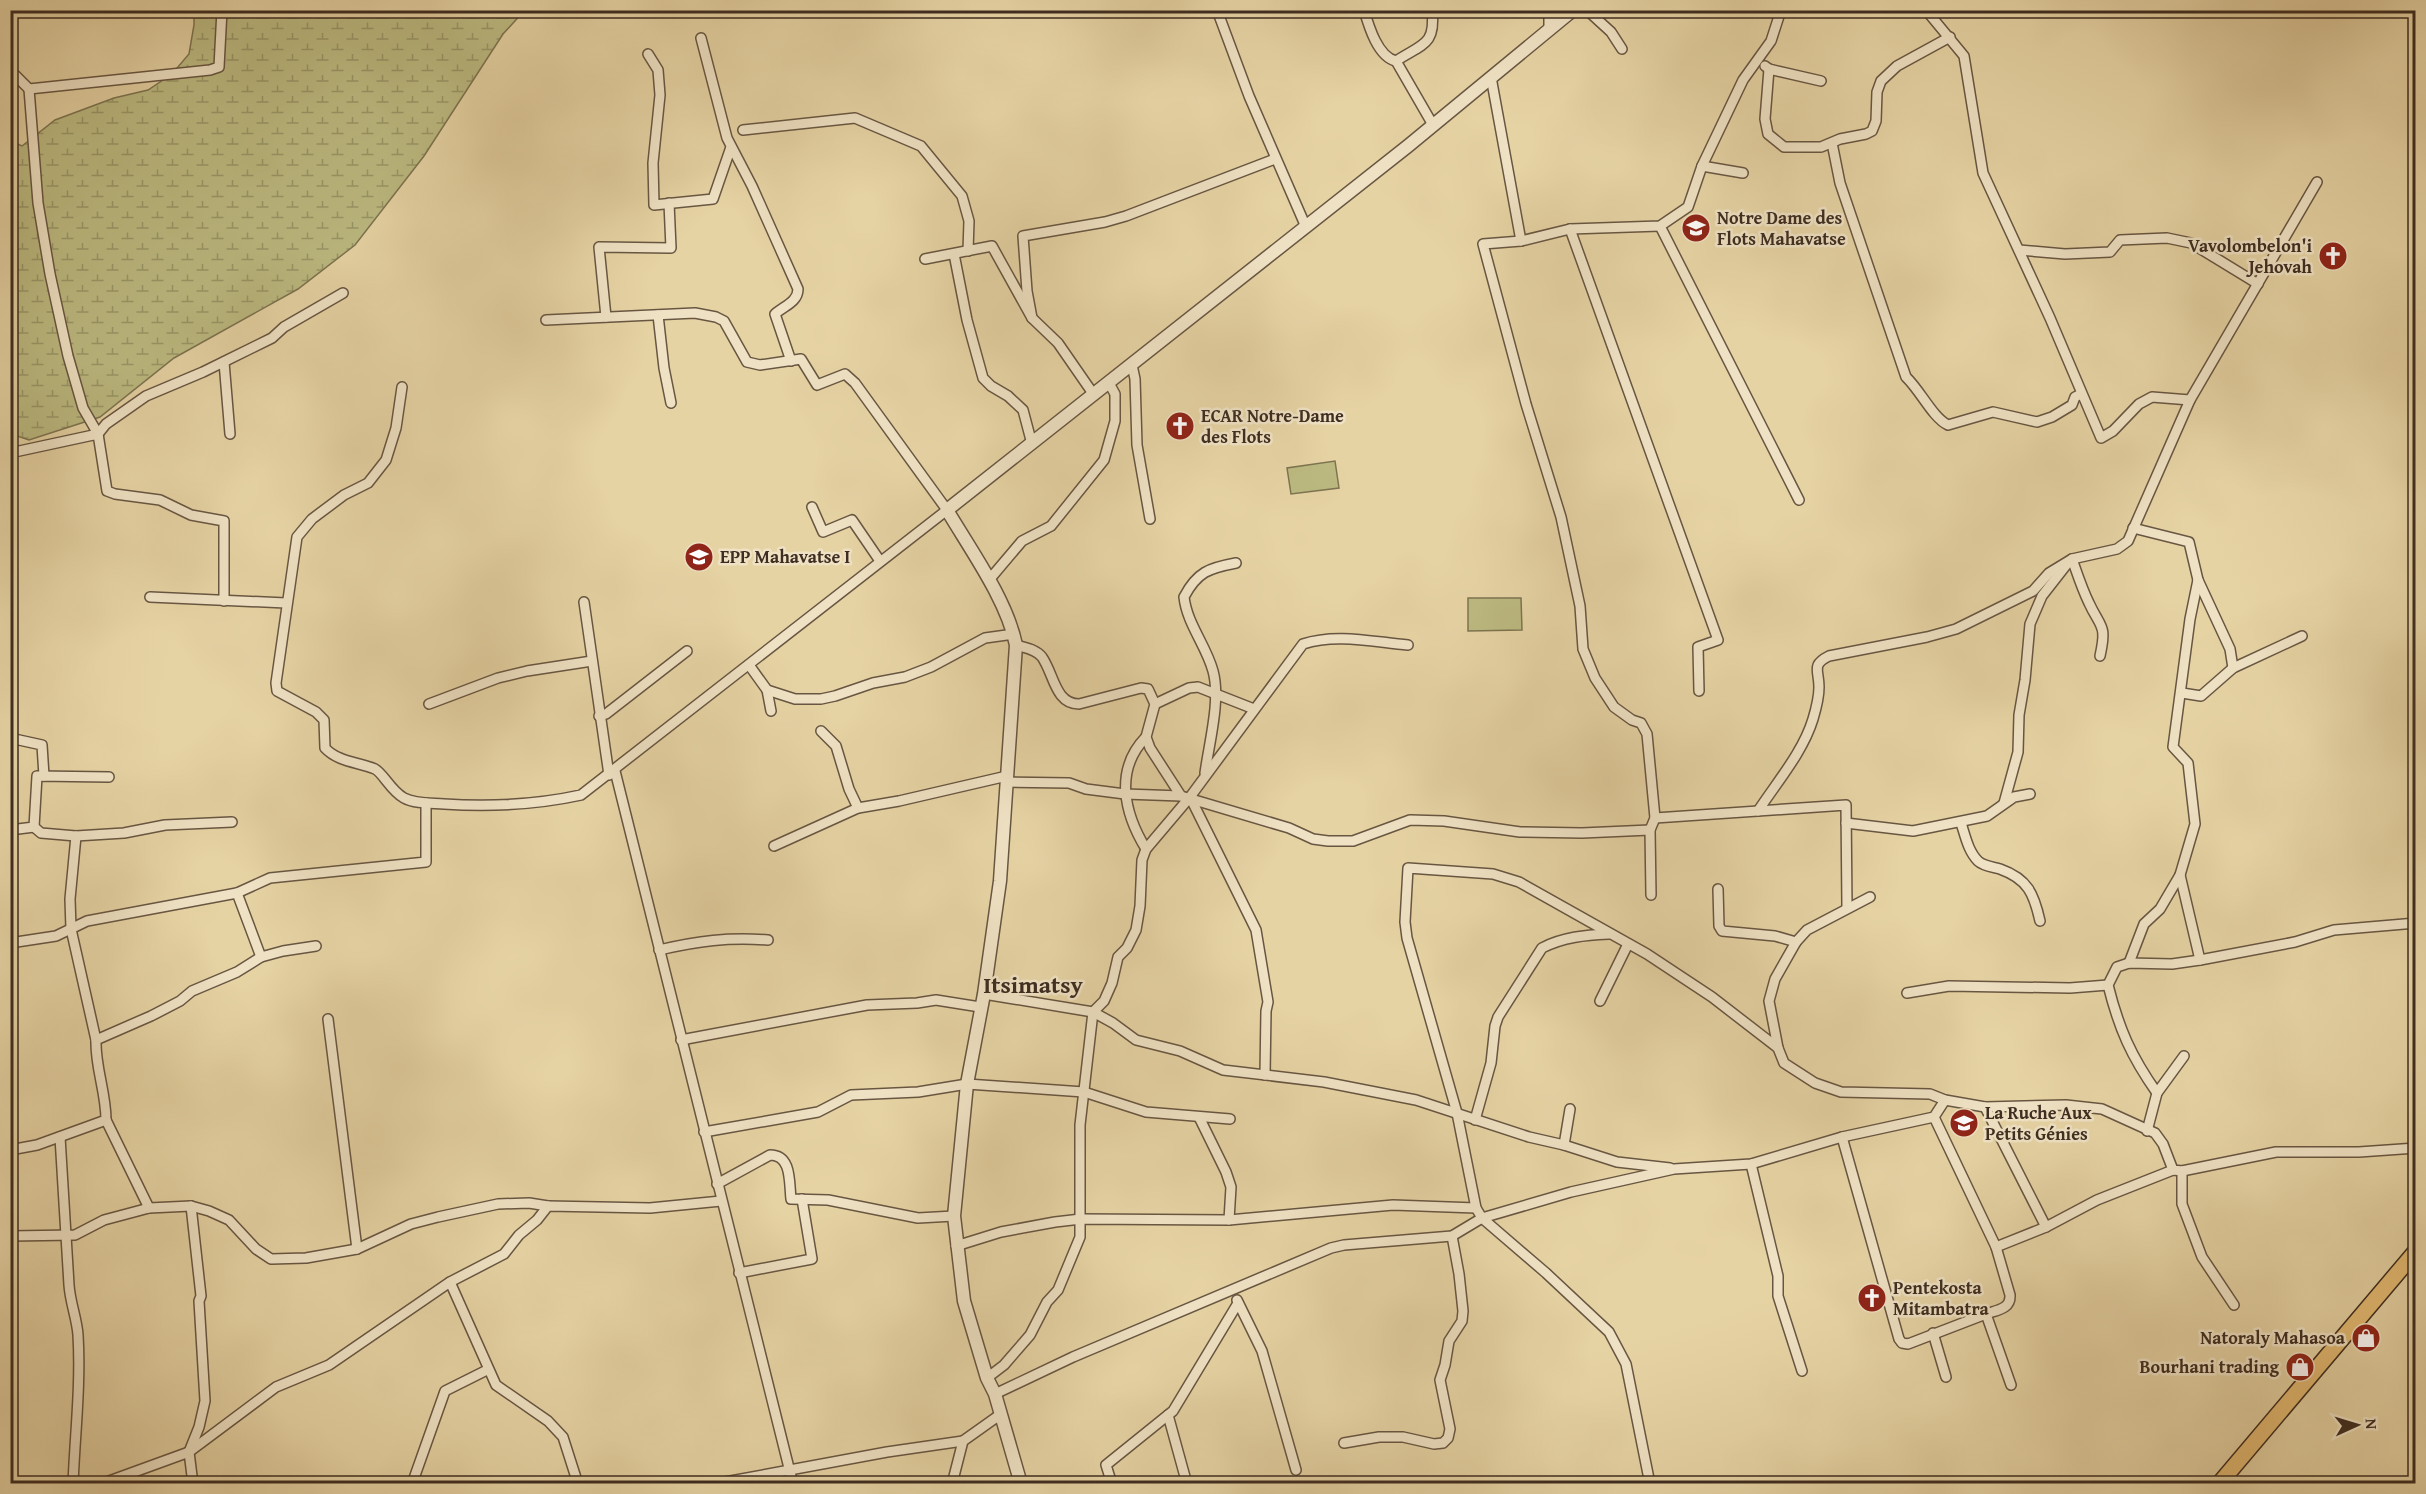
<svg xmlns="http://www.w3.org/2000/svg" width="2426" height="1494" viewBox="0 0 2426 1494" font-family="'Gentium Book Plus',serif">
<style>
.wetland{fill:url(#wetland-marsh);stroke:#7d7451;stroke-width:1.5}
.garden{fill:#bcba81;stroke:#7d7451;stroke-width:1.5}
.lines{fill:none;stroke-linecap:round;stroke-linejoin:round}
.minor-casing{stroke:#685642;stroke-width:12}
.tertiary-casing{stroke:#685642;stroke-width:15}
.primary-casing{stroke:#3e2d21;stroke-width:18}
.minor{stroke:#efe2c4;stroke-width:9}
.tertiary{stroke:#efe2c4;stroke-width:12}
.primary{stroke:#e3ba72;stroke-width:15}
.labels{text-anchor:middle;stroke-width:5;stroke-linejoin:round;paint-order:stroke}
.poi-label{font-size:18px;font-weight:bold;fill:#3e2d21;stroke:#efe2c4;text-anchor:start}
.district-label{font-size:24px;font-weight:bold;fill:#3e2d21;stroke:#efe2c4}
</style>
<defs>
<pattern id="wetland-marsh" width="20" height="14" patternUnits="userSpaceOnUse" patternTransform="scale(1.5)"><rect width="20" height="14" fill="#bcba81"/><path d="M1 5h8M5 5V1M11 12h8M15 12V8" fill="none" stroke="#9a9869"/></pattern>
</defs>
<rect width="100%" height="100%" fill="#e6d3a4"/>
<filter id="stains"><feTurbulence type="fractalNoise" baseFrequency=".00333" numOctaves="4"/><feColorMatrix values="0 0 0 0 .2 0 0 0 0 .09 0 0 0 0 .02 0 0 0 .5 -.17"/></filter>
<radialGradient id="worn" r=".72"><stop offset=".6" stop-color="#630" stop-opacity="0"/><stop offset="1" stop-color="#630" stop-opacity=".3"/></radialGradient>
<path class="wetland" d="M 194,11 L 524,11 L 503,34 L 424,156 L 355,245 L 298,289 L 174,358 L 100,417 L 29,440 L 11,434 L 10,141 L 22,146 L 55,120 L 114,98 L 148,90 L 172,74 L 189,54 L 194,25 Z"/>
<g class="garden">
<path d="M 1335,461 L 1339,488 L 1291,494 L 1287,468 Z"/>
<path d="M 1468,598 L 1521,598 L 1522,630 L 1468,631 Z"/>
</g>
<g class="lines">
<g class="minor-casing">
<g id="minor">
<path d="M 1217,10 L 1249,96 L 1306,227"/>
<path d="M 1364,10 C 1369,27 1378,57 1396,61 L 1433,125"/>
<path d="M 1587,10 L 1611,32 L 1622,49"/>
<path d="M 1926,10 L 1964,56 L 1983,173 L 2050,318 L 2101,438 L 2113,431 L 2139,404 L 2152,397 L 2190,400"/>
<path d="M 1549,30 L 1549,10"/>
<path d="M 701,38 L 727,138 L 752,186 L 798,289 C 798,302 784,306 775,314 L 791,361"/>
<path d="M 648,54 L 658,70 L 660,95 L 653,163 L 654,205 L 713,199 L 731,147"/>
<path d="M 1396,61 C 1422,44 1436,45 1432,11"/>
<path d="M 1765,66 L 1769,69 L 1821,81"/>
<path d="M 1769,69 L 1765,119 L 1768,134 L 1784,147 L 1821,147 L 1840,139 L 1866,134 L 1872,131 L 1876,121 L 1877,92 L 1881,81 L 1897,66 L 1950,37"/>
<path d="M 10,75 L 15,75 L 29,89 L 210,70 L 219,67 L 222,10"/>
<path d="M 1491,77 L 1521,241"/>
<path d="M 29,89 L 38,203 L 50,274 L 68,356 L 83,408 L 98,434 L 106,424 L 146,396 L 203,372 L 272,338 L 284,327 L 343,293"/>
<path d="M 743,130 L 855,118 L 921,146 L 962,196 L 969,221 L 968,251"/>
<path d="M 1832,143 L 1840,183 L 1906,377 C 1920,390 1933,418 1948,425 L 1993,412 L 2037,422 L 2052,417 L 2072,405 L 2075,397 L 2081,394"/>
<path d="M 1702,166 L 1743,173"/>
<path d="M 1660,226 L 1799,500"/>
<path d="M 1570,229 L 1718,640 L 1698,647 L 1699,691"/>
<path d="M 2019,250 L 2065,254 L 2110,252 L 2120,240 L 2167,238 L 2191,243 L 2258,284"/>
<path d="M 954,254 L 967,320 L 983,378 L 991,386 L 1008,396 L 1023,410 L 1032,444"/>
<path d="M 925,259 L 992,246 L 1032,318 L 1058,343 L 1094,395"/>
<path d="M 658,315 L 664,368 L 671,403"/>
<path d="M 606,317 L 599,247 L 671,248 L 669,203"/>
<path d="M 1032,318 L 1027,291 L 1023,236 L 1105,222 L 1126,216 L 1275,159"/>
<path d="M 224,362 L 230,434"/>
<path d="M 1132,365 L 1135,379 L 1137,445 L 1150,519"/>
<path d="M 402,387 L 396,428 L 386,460 L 368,483 L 344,495 L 312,519 L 297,537 L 276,683 L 277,691 L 316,712 L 324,720 L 325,748 C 338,762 358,762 375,769 C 383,773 391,791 404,798 C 415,804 432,803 444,804 C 491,807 535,805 581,795 L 947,510 L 855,383 L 845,374 L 817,385 L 801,359 L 760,365 L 747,362 L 724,321 L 716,317 L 695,313 L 546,320"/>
<path d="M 10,453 L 98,434 L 107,491 L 115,494 L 160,500 L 191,515 L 224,521 L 224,601"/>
<path d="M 812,507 L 823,532 L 852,520 L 880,561"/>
<path d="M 2133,528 L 2189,542 L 2198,580 L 2230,649 L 2233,668"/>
<path d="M 2072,559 C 2077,573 2082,589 2089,603 C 2101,629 2107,624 2100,656"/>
<path d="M 989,580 L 1022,541 L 1051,526 L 1104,460 L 1115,421 L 1115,394 L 1109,383"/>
<path d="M 150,597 L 286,603"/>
<path d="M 584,602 L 609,775"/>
<path d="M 1016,645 C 1025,648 1036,649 1042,657 C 1054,674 1055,704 1079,704 L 1141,688 L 1148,689 L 1155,704 L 1146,737 L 1150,748 L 1181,796 L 1289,828 L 1313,839 L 1328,841 L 1353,841 L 1410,820 L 1444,821 L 1520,832 L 1582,833 L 1650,830"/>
<path d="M 749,665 L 767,690 L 771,711"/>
<path d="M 767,690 L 795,699 L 821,699 L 835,696 L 873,683 L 905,677 L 931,667 L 985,638 L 1014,634"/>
<path d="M 2182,693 L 2201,696 L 2233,668 L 2302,636"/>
<path d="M 429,704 L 498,678 L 527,671 L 592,661"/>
<path d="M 1155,704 L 1189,688 L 1198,687 L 1254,709"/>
<path d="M 599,716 L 606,714 L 687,651"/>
<path d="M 821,731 L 836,746 L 849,789 L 858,808"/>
<path d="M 1146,737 C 1114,770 1124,813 1146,849"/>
<path d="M 10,738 L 42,745 L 44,776"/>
<path d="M 615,771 L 793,1484"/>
<path d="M 1205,773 C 1209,743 1221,700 1213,671 C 1206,645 1187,624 1184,597 C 1197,572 1209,568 1236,563"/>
<path d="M 1006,782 L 1069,783 L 1086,789 L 1125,794 L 1181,796"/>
<path d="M 1190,797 L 1256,930 L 1268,1002 L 1266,1011 L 1265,1075"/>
<path d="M 2004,803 L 2018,752 L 2019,715 L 2025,680 L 2030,624 L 2042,596 L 2067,564"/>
<path d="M 1758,811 C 1777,782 1803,752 1813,719 C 1816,709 1819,696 1819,687 C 1819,670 1811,665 1829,656 L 1927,637 L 1956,629 L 2033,591 L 2049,573 L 2072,559 L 2117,549 L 2128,541 L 2190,400 L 2317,182"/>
<path d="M 1655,818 L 1846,805 L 1847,908"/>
<path d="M 1846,823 L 1913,831 L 1987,816 L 2014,797 L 2030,794"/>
<path d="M 1961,823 C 1965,835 1968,851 1978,861 C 1983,866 1993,867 2000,869 C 2028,879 2034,894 2040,921"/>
<path d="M 34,827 L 41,833 L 76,836 L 124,833 L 165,825 L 232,822"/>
<path d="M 10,830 L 34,827 L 37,776 L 109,777"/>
<path d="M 76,836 L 70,899 L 71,929 L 96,1040"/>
<path d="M 774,846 L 858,808 L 899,801 L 1007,776"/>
<path d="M 2180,875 L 2200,960"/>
<path d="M 1718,889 L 1719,926 L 1722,931 L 1775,936 L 1796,942"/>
<path d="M 237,893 L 261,957"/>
<path d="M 1651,895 L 1650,830 L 1655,818 L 1647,734 L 1641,723 L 1632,720 L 1614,707 L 1595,678 L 1583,649 L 1580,606 L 1561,517 L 1526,404 L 1483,244 L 1521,241 L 1570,229 L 1660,226 L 1688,207 L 1702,166 L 1743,80 L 1771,41 L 1781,10"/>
<path d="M 10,943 L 56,936 L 87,921 L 237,893 L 270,878 L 426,862 L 426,803"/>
<path d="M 659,950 C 698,941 728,937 768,940"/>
<path d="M 2129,963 L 2144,924 L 2160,909 L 2180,875 L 2195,824 L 2188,763 L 2173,747 L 2190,619 L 2198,580"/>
<path d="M 1907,993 L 1949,986 L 2070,988 L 2108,985"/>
<path d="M 984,994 L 1093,1012 L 1113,1023 L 1136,1040 L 1180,1051 L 1223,1070 L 1324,1082 L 1416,1100 L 1529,1137 L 1564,1145 L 1617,1162 L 1670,1168"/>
<path d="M 1600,1001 L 1628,944"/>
<path d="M 328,1019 L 357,1249"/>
<path d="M 681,1040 L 867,1005 L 917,1003 L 936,1000 L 980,1007"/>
<path d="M 1778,1048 L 1769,1001 L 1775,979 L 1796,942 L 1807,930 L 1870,897"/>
<path d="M 2157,1093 C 2131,1056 2119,1029 2108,985 L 2117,967 L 2129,963 L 2172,964 L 2200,960 L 2295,942 L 2334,930 L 2416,923"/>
<path d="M 1985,1107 L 2046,1227"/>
<path d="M 1199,1117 L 1226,1172 L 1231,1187 L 1229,1220"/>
<path d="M 1934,1117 L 1996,1247 L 2010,1295 C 2011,1309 1997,1310 1986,1314 L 2011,1385"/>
<path d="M 106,1120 L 149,1208"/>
<path d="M 1475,1120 L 1491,1063 L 1495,1026 L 1498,1017 L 1542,948 C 1563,937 1586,935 1609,934"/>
<path d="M 2147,1131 L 2157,1093 L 2184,1056"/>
<path d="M 704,1132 L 818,1112 L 851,1095 L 918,1092 L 967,1084 L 1084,1092 L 1146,1112 L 1230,1119"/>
<path d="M 60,1137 L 69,1285 C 70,1302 77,1319 78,1335 C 81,1384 75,1434 73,1484"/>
<path d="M 1842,1137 L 1899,1339 L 1902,1343 L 1908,1344 L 1986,1314"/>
<path d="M 1564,1145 L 1570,1109"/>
<path d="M 10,1150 L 37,1145 L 106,1120 C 106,1092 95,1067 96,1040 L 151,1016 L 180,1001 L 192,991 L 237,972 L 261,957 L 283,951 L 316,946"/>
<path d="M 1751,1164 L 1778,1276 L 1778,1296 L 1802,1371"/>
<path d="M 2182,1171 L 2182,1204 L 2202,1257 L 2234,1305"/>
<path d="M 717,1184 L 770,1155 C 792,1155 789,1182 791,1199 L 828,1200 L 918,1218 L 954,1216"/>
<path d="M 191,1206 L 201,1296 L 199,1301 L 205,1401 L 199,1427 L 189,1452 L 193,1484"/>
<path d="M 10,1236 L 75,1235 L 104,1220 L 149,1208 L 191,1206 L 209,1211 L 229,1220 L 256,1249 L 271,1259 L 306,1258 L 357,1249 L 411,1224 L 438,1217 L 498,1204 L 529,1203 L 548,1206"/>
<path d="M 956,1246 L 1001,1232 L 1055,1222 L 1081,1219 L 1229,1220 L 1393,1205 L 1476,1208"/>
<path d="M 1996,1247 L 2046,1227 L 2097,1200 L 2173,1170"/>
<path d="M 739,1273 L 812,1259 L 802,1199"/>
<path d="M 450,1282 L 496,1385 L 548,1421 L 563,1437 L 578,1484"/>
<path d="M 1237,1300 L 1262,1351 L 1296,1470"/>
<path d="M 1933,1333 L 1946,1377"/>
<path d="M 987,1378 L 1004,1365 L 1030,1335 L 1047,1302 L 1058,1290 L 1080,1237 L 1080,1125 L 1093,1012 L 1104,1001 L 1112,983 L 1118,957 L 1127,948 L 1136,930 L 1140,906 L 1142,860 L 1146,849 L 1190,797 L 1303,644 C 1336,633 1373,642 1408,645"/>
<path d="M 995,1394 L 1073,1357 L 1331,1248 L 1344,1245 L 1452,1236 L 1482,1218 L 1571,1192 L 1674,1169 L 1751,1164 L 1842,1137 L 1934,1117 L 1945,1100"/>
<path d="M 1168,1415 L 1187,1484"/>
<path d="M 1344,1443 L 1379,1437 L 1403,1437 L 1434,1444 L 1443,1443 L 1448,1438 L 1450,1429 L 1440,1380 L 1445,1365 L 1449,1341 L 1462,1321 L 1463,1311 L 1459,1274 L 1452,1236"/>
<path d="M 101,1484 L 189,1452 L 276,1387 L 329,1365 L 450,1282 L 504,1254 L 519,1235 L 537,1220 L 548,1206 L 650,1208 L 721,1201"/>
<path d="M 412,1484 L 445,1391 L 487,1370"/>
<path d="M 714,1484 L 887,1452 L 963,1441"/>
<path d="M 952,1484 L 963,1441 L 1001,1414"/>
<path d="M 1112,1484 L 1106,1465 L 1173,1411 L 1238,1303"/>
<path d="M 1650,1484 L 1626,1364 L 1609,1332 L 1546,1273 L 1482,1218 L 1476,1208 L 1457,1113 L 1407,938 L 1405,922 L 1408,868 L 1493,874 L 1519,882 L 1647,954 L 1712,997 L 1778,1048 L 1784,1063 L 1815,1083 L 1841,1092 L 1930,1094 L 1945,1100 L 1985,1107 L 2066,1105 L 2102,1109 L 2155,1133 L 2163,1144 L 2173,1170 L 2182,1171 L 2276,1152 L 2359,1152 L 2416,1148"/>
</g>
</g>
<g class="tertiary-casing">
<path id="tertiary" d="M 1021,1484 L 995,1394 L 987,1378 L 964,1301 L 954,1216 L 967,1084 L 984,994 L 1000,881 L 1016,645 C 1007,600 970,549 947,510 L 1408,146 L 1573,10"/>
</g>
<g class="primary-casing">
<path id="primary" d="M 2219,1484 L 2416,1251"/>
</g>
<use href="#minor" class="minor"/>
<use href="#tertiary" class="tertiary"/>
<use href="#primary" class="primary"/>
</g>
<defs>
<g id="school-disc" transform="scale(1.5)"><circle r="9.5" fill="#8f2418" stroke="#efe2c4"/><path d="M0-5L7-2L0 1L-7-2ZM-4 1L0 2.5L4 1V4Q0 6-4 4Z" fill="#fff"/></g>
<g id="church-disc" transform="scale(1.5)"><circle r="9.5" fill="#8f2418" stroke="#efe2c4"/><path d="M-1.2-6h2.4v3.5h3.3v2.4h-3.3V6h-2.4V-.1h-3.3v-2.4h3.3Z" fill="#fff"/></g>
<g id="shop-disc" transform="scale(1.5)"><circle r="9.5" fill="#8f2418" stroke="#efe2c4"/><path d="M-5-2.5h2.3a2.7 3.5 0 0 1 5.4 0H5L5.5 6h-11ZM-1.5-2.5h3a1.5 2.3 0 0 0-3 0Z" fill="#fff"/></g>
</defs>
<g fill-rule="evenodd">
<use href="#school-disc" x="1696" y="228"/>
<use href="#church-disc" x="2333" y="256"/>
<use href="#church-disc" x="1180" y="426"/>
<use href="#school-disc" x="699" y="557"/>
<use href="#school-disc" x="1964" y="1123"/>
<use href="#church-disc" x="1872" y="1298"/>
<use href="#shop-disc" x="2366" y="1338"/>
<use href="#shop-disc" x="2300" y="1367"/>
</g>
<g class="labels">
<g class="poi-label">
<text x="1717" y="224">Notre Dame des<tspan x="1717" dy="21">Flots Mahavatse</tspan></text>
<text x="2312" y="252" text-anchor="end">Vavolombelon'i<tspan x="2312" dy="21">Jehovah</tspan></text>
<text x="1201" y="422">ECAR Notre-Dame<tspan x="1201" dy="21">des Flots</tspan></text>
<text x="720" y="563">EPP Mahavatse I</text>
<text x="1985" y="1119">La Ruche Aux<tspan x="1985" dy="21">Petits Génies</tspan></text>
<text x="1893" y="1294">Pentekosta<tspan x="1893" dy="21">Mitambatra</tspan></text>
<text x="2345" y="1344" text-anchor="end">Natoraly Mahasoa</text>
<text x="2279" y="1373" text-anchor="end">Bourhani trading</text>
</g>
<g class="district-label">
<text x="1033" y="993">Itsimatsy</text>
</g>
</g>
<rect width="2426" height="1494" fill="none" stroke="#e6d3a4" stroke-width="36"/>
<rect x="12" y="12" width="2402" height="1470" fill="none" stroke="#3e2d21" stroke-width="3"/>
<rect x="18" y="18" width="2390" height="1458" fill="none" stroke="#3e2d21" stroke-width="1.5"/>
<g transform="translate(2357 1425) rotate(86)" stroke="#efe2c4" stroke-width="4.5" paint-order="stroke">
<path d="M0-4.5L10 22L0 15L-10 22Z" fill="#3e2d21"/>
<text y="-9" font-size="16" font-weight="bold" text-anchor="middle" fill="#3e2d21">N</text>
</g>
<rect width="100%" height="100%" filter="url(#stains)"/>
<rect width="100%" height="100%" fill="url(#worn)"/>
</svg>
